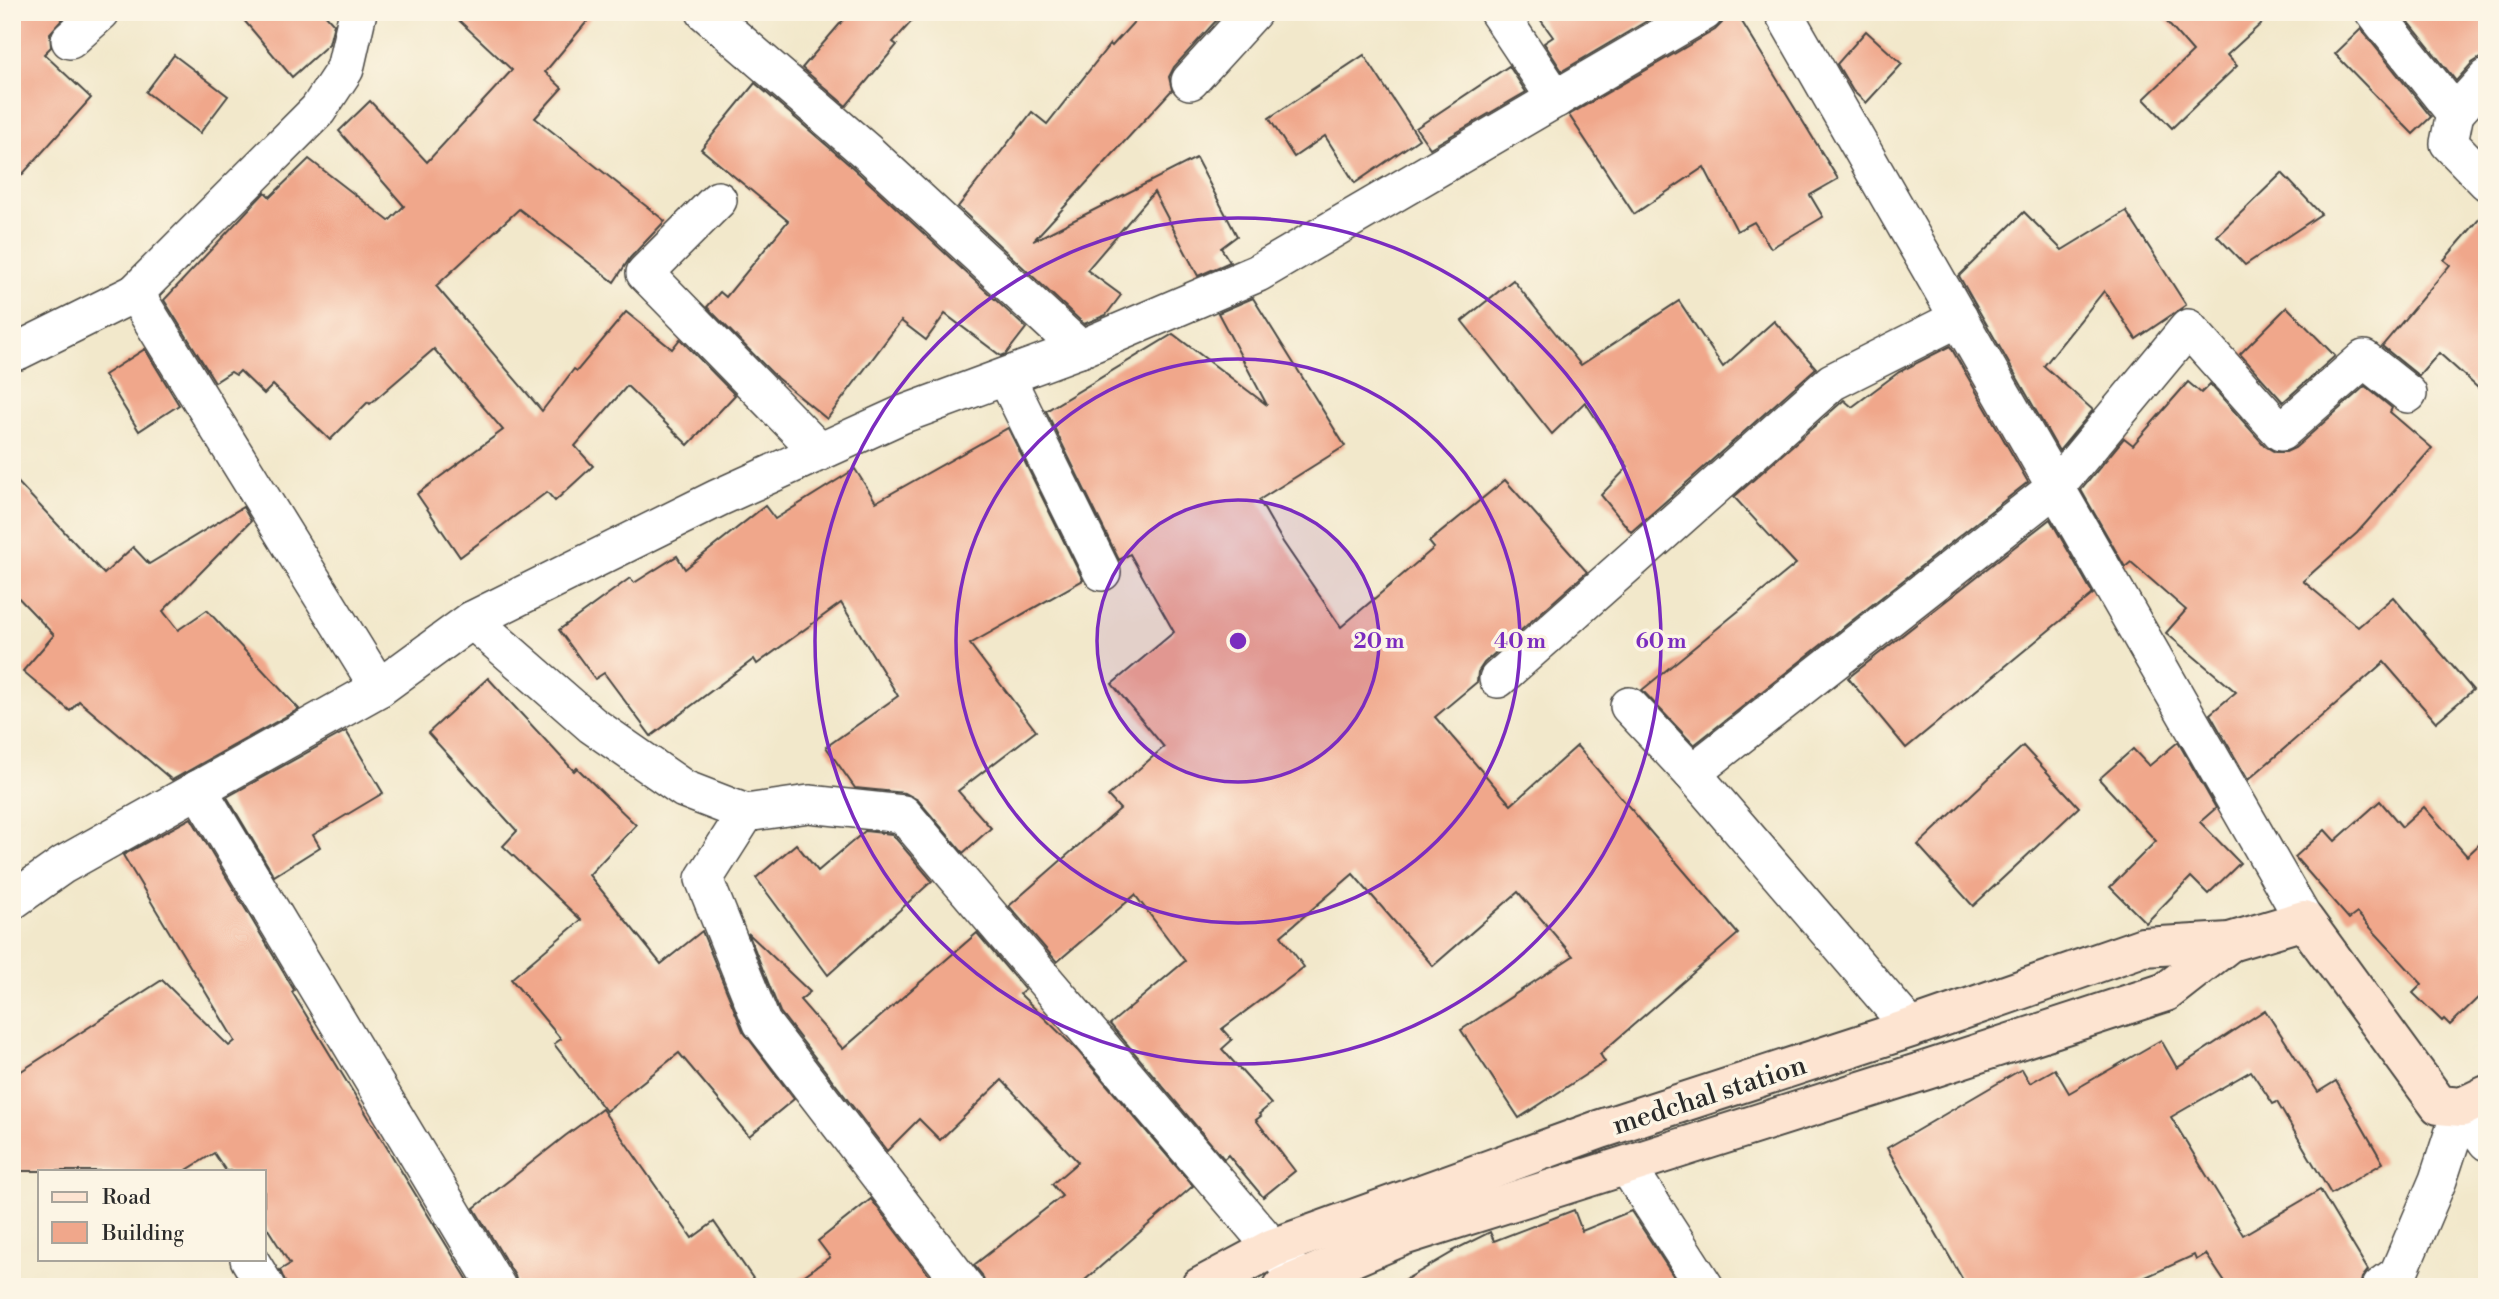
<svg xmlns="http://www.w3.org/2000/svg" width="2499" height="1299" viewBox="0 0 2499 1299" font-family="'Libre Bodoni',serif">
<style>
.building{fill:#f0a78b}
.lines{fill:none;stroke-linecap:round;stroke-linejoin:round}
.street-casing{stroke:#494743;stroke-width:40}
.secondary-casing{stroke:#494743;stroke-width:42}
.street{stroke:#fff;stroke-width:37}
.secondary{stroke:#fde4d1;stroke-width:38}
.ring{fill:none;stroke:#7b2cbf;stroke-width:3.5}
.labels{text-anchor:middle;stroke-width:7;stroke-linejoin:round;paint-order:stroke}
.street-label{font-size:28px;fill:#2b2b2b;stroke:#fcf5e5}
.centre{fill:#7b2cbf;stroke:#fcf5e5;stroke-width:3.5}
.ring-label{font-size:21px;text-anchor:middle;font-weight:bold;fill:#7b2cbf;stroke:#fcf5e5;stroke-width:7;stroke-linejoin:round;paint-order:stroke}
</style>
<rect width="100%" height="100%" fill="#fcf5e5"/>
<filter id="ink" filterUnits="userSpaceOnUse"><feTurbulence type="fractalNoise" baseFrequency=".0143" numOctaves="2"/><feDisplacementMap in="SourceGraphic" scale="14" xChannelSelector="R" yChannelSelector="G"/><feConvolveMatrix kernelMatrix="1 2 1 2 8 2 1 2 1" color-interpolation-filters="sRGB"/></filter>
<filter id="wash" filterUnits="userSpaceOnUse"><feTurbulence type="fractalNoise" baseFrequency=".00686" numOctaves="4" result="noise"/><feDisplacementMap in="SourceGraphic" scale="28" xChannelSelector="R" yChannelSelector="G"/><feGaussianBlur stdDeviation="1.57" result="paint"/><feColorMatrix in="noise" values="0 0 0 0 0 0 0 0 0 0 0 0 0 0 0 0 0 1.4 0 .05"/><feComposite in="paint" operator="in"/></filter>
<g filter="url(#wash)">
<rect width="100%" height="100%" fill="#f2e8cb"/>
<g id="blocks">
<g class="building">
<path d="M 12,12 L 69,12 L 50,33 L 51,47 L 44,54 L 91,98 L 12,186 Z"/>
<path d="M 237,12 L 323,12 L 334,24 L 329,44 L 292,77 Z"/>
<path d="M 450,12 L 595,12 L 545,72 L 562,88 L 535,118 L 665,221 L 630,258 L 614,282 L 519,209 L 436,286 L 542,411 L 574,369 L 577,371 L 626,312 L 672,349 L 680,339 L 735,395 L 688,445 L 627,386 L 575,446 L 593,466 L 555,501 L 547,492 L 460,557 L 417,494 L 503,430 L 434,349 L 370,404 L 368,402 L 330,440 L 273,385 L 264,394 L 240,371 L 236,375 L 231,372 L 215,382 L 164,300 L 265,192 L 270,197 L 309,159 L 389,221 L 404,206 L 339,131 L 370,101 L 427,162 L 512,70 Z"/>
<path d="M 850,12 L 920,12 L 893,42 L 897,45 L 846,106 L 802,68 Z"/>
<path d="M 1143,12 L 1224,12 L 1174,67 L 1169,77 L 1172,90 L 1033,241 L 1196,158 L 1237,236 L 1221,248 L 1230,262 L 1198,276 L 1154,192 L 1087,270 L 1121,295 L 1106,315 L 1084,324 L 958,207 L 1032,112 L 1047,124 L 1110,44 L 1112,46 Z"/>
<path d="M 1535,12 L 1662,12 L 1562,71 L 1544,43 L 1553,37 Z"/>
<path d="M 1725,12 L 1736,12 L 1838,179 L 1810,195 L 1823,217 L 1771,248 L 1754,222 L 1737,231 L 1704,167 L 1634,214 L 1569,115 L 1715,30 L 1722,23 Z"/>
<path d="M 2158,12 L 2274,12 L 2227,55 L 2237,66 L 2172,128 L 2144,99 L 2193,52 Z"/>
<path d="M 2401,12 L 2487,12 L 2487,58 L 2480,58 L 2472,63 L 2456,81 Z"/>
<path d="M 2361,29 L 2431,117 L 2413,134 L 2335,54 Z"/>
<path d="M 1866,31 L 1902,64 L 1866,103 L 1853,91 L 1837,64 Z"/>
<path d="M 174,55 L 228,96 L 200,133 L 146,92 Z"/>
<path d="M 1364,55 L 1419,139 L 1355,183 L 1325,136 L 1294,157 L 1269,118 Z"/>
<path d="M 1509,66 L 1526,92 L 1430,148 L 1416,128 Z"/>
<path d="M 755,83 L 853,168 L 1026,328 L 1006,354 L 1001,356 L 945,314 L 926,340 L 901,321 L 827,419 L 777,378 L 707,307 L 720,292 L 726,297 L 788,221 L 701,149 Z"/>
<path d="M 2282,173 L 2321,214 L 2245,265 L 2217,236 Z"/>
<path d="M 2487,210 L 2487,396 L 2439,353 L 2419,376 L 2382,346 L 2450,265 L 2444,260 Z"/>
<path d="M 2126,211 L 2186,305 L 2136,339 L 2104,291 L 2044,366 L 2093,410 L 2059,451 L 1959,276 L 2024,212 L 2062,250 Z"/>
<path d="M 1513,280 L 1581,365 L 1679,301 L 1723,367 L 1774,321 L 1816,368 L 1631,532 L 1601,495 L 1628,467 L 1585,402 L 1552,434 L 1462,321 Z"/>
<path d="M 1253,298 L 1345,446 L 1259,500 L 1283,542 L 1341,627 L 1434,548 L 1429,542 L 1505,480 L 1587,572 L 1484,663 L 1478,672 L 1477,682 L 1435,717 L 1511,805 L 1577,746 L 1738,934 L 1600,1054 L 1605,1062 L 1519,1118 L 1461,1030 L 1573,956 L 1518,892 L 1433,966 L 1353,874 L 1281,936 L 1304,967 L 1222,1029 L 1232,1040 L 1222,1049 L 1271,1104 L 1259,1114 L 1261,1116 L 1256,1120 L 1295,1171 L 1263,1197 L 1228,1155 L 1224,1159 L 1110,1024 L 1185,961 L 1135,895 L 1057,962 L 1009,906 L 1120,809 L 1108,796 L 1164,747 L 1112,684 L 1174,632 L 1130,554 L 1119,560 L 1046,411 L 1173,334 L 1267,405 L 1218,313 Z"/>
<path d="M 2287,307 L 2335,356 L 2283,402 L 2240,354 Z"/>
<path d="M 1950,346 L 2028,482 L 1694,745 L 1642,690 L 1796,564 L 1734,497 L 1844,400 L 1852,407 L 1899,372 Z"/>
<path d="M 145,349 L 179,405 L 139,431 L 104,375 Z"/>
<path d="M 2188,382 L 2201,393 L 2210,384 L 2265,446 L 2275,452 L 2286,452 L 2295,448 L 2365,386 L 2392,408 L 2390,412 L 2432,448 L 2357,533 L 2303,581 L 2358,627 L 2393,597 L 2473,690 L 2436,722 L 2384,662 L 2248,780 L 2210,714 L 2236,692 L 2166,633 L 2186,610 L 2131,562 L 2125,567 L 2081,490 L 2124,438 L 2133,445 Z"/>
<path d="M 1008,428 L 1083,580 L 970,644 L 1036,731 L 958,791 L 991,828 L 963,853 L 918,800 L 905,793 L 855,788 L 826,747 L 898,696 L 841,603 L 757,664 L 754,659 L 651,736 L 604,673 L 595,679 L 559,630 L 630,578 L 634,583 L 677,556 L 685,569 L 765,506 L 775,519 L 855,469 L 876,502 Z"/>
<path d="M 12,476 L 104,574 L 133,547 L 149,564 L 243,507 L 251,521 L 163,611 L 178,630 L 207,610 L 299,709 L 172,780 L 79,701 L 70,711 L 23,671 L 54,635 L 12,591 Z"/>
<path d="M 2050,519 L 2093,594 L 1906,748 L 1848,678 Z"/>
<path d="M 488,678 L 574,771 L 577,768 L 636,825 L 589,875 L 661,964 L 702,931 L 743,1031 L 794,1099 L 749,1136 L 679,1053 L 606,1111 L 554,1044 L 561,1039 L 511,979 L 581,920 L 503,846 L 517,831 L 428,733 Z"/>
<path d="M 346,731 L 383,793 L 313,835 L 320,847 L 274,876 L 227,797 Z"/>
<path d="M 2178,742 L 2216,808 L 2200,822 L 2240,863 L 2208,894 L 2191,877 L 2146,923 L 2110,887 L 2156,841 L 2099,779 L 2133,749 L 2149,766 Z"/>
<path d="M 2023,746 L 2079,807 L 1973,906 L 1918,845 Z"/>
<path d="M 2380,801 L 2402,827 L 2424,807 L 2467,856 L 2487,837 L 2487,989 L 2450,1025 L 2444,1019 L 2442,1021 L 2413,993 L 2422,984 L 2357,913 L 2349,919 L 2295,857 L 2325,830 L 2335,841 Z"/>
<path d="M 191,818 L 294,990 L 292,992 L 472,1287 L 287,1287 L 280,1270 L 290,1264 L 264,1223 L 264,1171 L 226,1171 L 214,1153 L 185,1171 L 12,1171 L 12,1077 L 162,980 L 229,1046 L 235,1041 L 123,855 Z"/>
<path d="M 865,831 L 892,834 L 932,881 L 828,975 L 756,878 L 796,844 L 818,871 Z"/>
<path d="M 748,933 L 810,992 L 800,1000 L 843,1049 L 977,933 L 1025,990 L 1020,994 L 1078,1051 L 1193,1186 L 1077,1287 L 986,1287 L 982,1275 L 974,1265 L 1062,1196 L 1052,1184 L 1078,1162 L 1002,1080 L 940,1140 L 919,1119 L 887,1151 L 780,1012 Z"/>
<path d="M 2265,1010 L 2318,1092 L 2336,1081 L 2383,1163 L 2331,1194 L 2277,1102 L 2273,1104 L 2251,1071 L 2171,1117 L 2243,1235 L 2320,1190 L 2368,1270 L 2362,1278 L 2360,1287 L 2228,1287 L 2206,1254 L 2196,1260 L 2194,1255 L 2124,1287 L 1967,1287 L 1887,1148 L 2022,1069 L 2030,1083 L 2055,1069 L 2069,1093 L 2161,1040 L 2177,1068 Z"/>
<path d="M 602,1109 L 692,1238 L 714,1222 L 759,1287 L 518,1287 L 515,1276 L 474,1208 L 565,1136 Z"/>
<path d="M 871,1199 L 938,1287 L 788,1287 L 830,1257 L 818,1241 Z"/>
<path d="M 1574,1210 L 1582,1231 L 1631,1211 L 1674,1277 L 1650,1287 L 1393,1287 L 1453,1252 L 1452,1251 L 1490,1232 L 1494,1241 Z"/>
</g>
</g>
</g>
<g filter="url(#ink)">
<use href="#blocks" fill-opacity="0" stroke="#494743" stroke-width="2"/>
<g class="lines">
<g class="street-casing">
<g id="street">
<path d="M 705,12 L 867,152 L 1080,349"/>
<path d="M 1498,12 L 1556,99"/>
<path d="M 1783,12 L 2304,920"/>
<path d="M 2374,12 L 2455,113 L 2449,143 L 2487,182"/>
<path d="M 70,40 L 101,12"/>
<path d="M 1190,81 L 1253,12"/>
<path d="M 2455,113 L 2487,78"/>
<path d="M 718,200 L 645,273 L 820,452"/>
<path d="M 135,293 L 318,110 L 345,69 L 358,12"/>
<path d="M 12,347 L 18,351 L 135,293 L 379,688"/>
<path d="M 1006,377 L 1102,572"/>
<path d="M 472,620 L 592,725 L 684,789 L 746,813 L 809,804 L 903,814 L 1300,1280"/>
<path d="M 1498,679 L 1832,382 L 1959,318"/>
<path d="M 1629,706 L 1692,773 L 1911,1028"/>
<path d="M 1692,773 L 2056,487 L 2188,328 L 2281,432 L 2364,359 L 2408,394"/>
<path d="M 198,789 L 497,1287"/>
<path d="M 746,813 L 704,879 L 762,1023 L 965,1287"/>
<path d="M 12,901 L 63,865 L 379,688 L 472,620 L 718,498 L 901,415 L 1080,349 L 1258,273 L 1704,12"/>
<path d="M 2462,1107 L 2487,1142"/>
<path d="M 1627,1166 L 1705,1287"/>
<path d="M 249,1259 L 266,1287"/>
<path d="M 2381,1287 L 2398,1274 L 2438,1180 L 2462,1107"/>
</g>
</g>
<g class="secondary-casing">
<g id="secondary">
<path d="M 1200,1287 L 1273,1248 L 1601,1129 L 1911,1028 L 2143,947 L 2230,942 L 2304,920 L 2439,1105 L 2462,1107 L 2487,1095"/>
<path d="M 1283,1287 L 1403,1236 L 1927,1070 L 2166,992 L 2230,942"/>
</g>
</g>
<use href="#street" class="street"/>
<use href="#secondary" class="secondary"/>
</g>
</g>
<circle cx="1238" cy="641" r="141" fill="#7b2cbf" fill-opacity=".12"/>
<g class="ring">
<circle cx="1238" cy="641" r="141"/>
<circle cx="1238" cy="641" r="282"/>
<circle cx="1238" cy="641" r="423"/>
</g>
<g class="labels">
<g class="street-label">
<text transform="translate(1709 1094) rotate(-18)" y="10">medchal station</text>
</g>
</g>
<circle cx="1238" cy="641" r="10" class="centre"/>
<g class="ring-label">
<text x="1379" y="648">20 m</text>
<text x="1520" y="648">40 m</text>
<text x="1661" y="648">60 m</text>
</g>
<rect width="2499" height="1299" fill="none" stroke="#fcf5e5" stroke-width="42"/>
<rect x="38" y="1170" width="228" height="91" fill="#fcf5e5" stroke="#a8a49b" stroke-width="2"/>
<rect x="52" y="1192" width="35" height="10" fill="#fde4d1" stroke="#a8a49b" stroke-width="2"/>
<text x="102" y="1204" font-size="21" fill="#2b2b2b">Road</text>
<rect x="52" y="1222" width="35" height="21" fill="#f0a78b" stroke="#a8a49b" stroke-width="2"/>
<text x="102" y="1240" font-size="21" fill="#2b2b2b">Building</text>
</svg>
